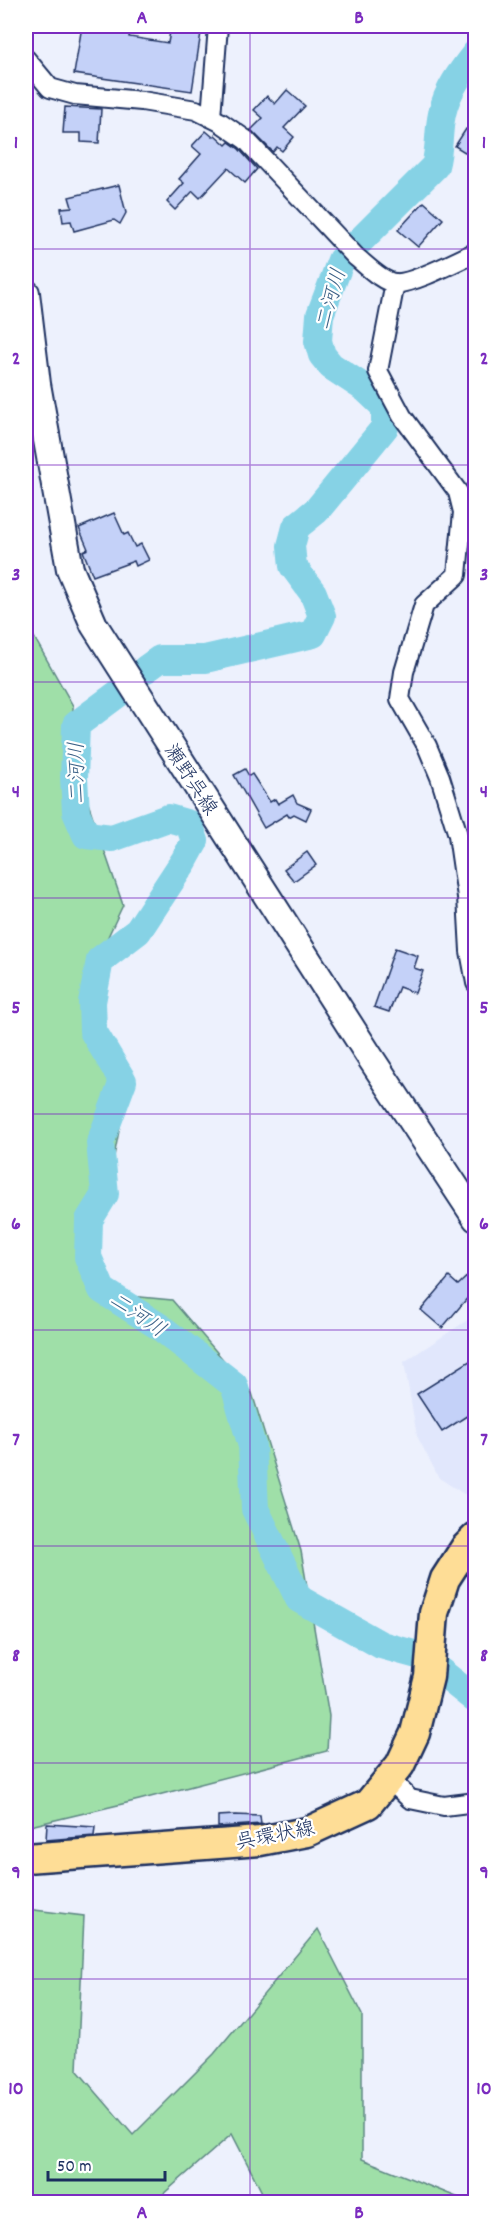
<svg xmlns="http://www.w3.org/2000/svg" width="501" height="2228" viewBox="0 0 501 2228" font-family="Dekko,'Klee One',sans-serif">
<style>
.built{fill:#e1e7fc}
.green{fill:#9fdfa8;stroke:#5d8783;stroke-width:1.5}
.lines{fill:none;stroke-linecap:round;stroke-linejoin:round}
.river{stroke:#86d2e5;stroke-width:28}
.building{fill:#c4d1f8;stroke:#1b2f5e;stroke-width:1.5}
.minor-casing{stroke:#1b2f5e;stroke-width:22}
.secondary-casing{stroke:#1b2f5e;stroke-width:30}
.primary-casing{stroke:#1b2f5e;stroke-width:33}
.minor{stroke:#fff;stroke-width:18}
.secondary{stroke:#fff;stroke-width:26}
.primary{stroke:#fedd96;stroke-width:28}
.grid{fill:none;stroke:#7b2cbf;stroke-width:1.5;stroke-opacity:0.55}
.labels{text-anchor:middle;stroke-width:4.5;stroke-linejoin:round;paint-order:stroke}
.street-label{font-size:20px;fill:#1b2f5e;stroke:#fff}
.water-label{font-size:21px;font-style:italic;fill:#3b6086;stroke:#fff}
.neatline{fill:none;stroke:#7b2cbf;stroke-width:2}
.grid-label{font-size:20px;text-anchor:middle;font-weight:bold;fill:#7b2cbf}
</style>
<rect width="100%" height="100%" fill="#edf1fd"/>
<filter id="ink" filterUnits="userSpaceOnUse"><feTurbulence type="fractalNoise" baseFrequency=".0167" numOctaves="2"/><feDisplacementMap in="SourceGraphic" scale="12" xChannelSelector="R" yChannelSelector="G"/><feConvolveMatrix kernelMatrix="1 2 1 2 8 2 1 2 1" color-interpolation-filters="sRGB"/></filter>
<g filter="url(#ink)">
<path class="built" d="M 475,1315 L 475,1495 L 464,1494 L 439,1478 L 417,1436 L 404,1362 Z"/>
<g class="green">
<path d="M 26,630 L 30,630 L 73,706 L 73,759 L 123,905 L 86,983 L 129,1079 L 106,1198 L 89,1235 L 109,1294 L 172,1300 L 252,1393 L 301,1551 L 329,1716 L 327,1751 L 139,1800 L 26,1827 Z"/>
<path d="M 26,1909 L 84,1916 L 77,2070 L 133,2135 L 214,2054 L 318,1929 L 362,2015 L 362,2159 L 469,2202 L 391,2202 L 381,2198 L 378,2202 L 267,2202 L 232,2134 L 154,2202 L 44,2202 L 42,2196 L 35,2202 L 26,2202 Z"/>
</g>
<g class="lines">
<g class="river">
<path d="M 146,669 L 160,659 L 205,659 L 313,634 L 322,616 L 313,593 L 293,566 L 291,546 L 296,527 L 317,510 L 385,427 L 385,407 L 366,389 L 331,366 L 322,355 L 318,341 L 320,315 L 341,260 L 435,166 C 440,149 438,131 442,114 C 447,90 461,72 476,53"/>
<path d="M 119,693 L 76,725 L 74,778 L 76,812 L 86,835 L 112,838 L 168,818 L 189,824 L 195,841 L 184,861 L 138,931 L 100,960 L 92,1002 L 93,1031 L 123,1081 L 100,1143 L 105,1194 L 89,1220 L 88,1257 L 102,1290 L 160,1327 L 234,1385 L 252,1446 L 255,1509 L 299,1599 L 381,1645 L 421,1656 L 476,1700"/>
</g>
</g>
<g class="building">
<path d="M 82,26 L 131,26 L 129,37 L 168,43 L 171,26 L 202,26 L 192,91 L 74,74 Z"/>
<path d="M 287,90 L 305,106 L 284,128 L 294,137 L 282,151 L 277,147 L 273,152 L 251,130 L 263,118 L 254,110 L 267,96 L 275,104 Z"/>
<path d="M 65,107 L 101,109 L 99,143 L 81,142 L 81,133 L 63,133 Z"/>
<path d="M 466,129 L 476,135 L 476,159 L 455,146 Z"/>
<path d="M 206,131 L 213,137 L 215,135 L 226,145 L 229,142 L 239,149 L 257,169 L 245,183 L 228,168 L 200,198 L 193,191 L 175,210 L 167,202 L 184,183 L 179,179 L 201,154 L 192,146 Z"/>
<path d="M 119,185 L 126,213 L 120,224 L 114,220 L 74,231 L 71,221 L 63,222 L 61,208 L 72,207 L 69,197 Z"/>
<path d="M 424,202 L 443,219 L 418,247 L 398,230 Z"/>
<path d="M 114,513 L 124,535 L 128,533 L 135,547 L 141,544 L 149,560 L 136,566 L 134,561 L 93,576 L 83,551 L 88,549 L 79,528 Z"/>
<path d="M 245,769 L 249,776 L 252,774 L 270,802 L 275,799 L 278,804 L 293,795 L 297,803 L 311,809 L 306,820 L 294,814 L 289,817 L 287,814 L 264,828 L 234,775 Z"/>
<path d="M 307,852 L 316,865 L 294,881 L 284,869 Z"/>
<path d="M 395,948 L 418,956 L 414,968 L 423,971 L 415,993 L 399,987 L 389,1012 L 374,1007 Z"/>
<path d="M 476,1268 L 476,1288 L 442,1328 L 421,1310 L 449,1277 L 458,1285 Z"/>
<path d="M 476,1357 L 476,1410 L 442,1432 L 417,1394 Z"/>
<path d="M 235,1815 L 260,1816 L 261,1824 L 218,1827 L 218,1816 Z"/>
<path d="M 47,1824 L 95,1827 L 94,1836 L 46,1840 Z"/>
</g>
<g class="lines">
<g class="minor-casing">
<g id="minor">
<path d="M 26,59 L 50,88 L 75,95 L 142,101 L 196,110 L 220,122 L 246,140 L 356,257 C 366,265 382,282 395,283 C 410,285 455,262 470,255 L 476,255"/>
<path d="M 211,117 L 218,26"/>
<path d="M 395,283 L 378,371 L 402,416 L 458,492 L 463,512 L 457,575 L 424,605 L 404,672 L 400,699 L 427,746 L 440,777 L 458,835 L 467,897 L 470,951 L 476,983"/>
<path d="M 390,1780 L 410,1799 L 444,1806 L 476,1802"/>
</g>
</g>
<g class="secondary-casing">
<path id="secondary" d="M 26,293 L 37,384 L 70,569 L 94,625 L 368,1054 L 476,1218"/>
</g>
<g class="primary-casing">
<path id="primary" d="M 26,1858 L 260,1841 L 307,1832 L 368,1804 L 400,1765 L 415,1733 L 429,1677 L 434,1613 L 445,1579 L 465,1548 L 476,1537"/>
</g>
<use href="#minor" class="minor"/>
<use href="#secondary" class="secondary"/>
<use href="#primary" class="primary"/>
</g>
</g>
<path class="grid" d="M 250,26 L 250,2202M 26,249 L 476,249M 26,465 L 476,465M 26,682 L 476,682M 26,898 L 476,898M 26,1114 L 476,1114M 26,1330 L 476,1330M 26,1546 L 476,1546M 26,1763 L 476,1763M 26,1979 L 476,1979"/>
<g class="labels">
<g class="street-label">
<text transform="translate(192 779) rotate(57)" y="7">瀬野呉線</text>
<text transform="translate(275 1834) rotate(-11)" y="7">呉環状線</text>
</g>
<g class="water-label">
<text transform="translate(330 299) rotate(-74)" y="7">二河川</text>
<text transform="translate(76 773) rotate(-91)" y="7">二河川</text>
<text transform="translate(138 1314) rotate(34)" y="7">二河川</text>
</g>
</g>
<rect width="501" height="2228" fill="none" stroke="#fff" stroke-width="66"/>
<path d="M48 2171v9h117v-9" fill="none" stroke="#1b2f5e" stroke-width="3"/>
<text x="57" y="2171" font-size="18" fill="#1b2f5e" stroke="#ffffff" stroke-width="4.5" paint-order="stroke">50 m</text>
<rect x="33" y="33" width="435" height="2162" class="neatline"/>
<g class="grid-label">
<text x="142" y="23">A</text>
<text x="359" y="23">B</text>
<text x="16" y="148">1</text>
<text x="484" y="148">1</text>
<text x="16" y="364">2</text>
<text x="484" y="364">2</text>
<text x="16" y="580">3</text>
<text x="484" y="580">3</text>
<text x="16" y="797">4</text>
<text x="484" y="797">4</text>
<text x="16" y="1013">5</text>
<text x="484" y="1013">5</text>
<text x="16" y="1229">6</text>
<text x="484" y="1229">6</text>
<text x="16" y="1445">7</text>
<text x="484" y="1445">7</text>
<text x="16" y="1661">8</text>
<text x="484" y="1661">8</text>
<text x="16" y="1878">9</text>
<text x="484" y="1878">9</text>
<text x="16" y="2094">10</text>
<text x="484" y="2094">10</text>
<text x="142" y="2218">A</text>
<text x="359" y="2218">B</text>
</g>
</svg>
